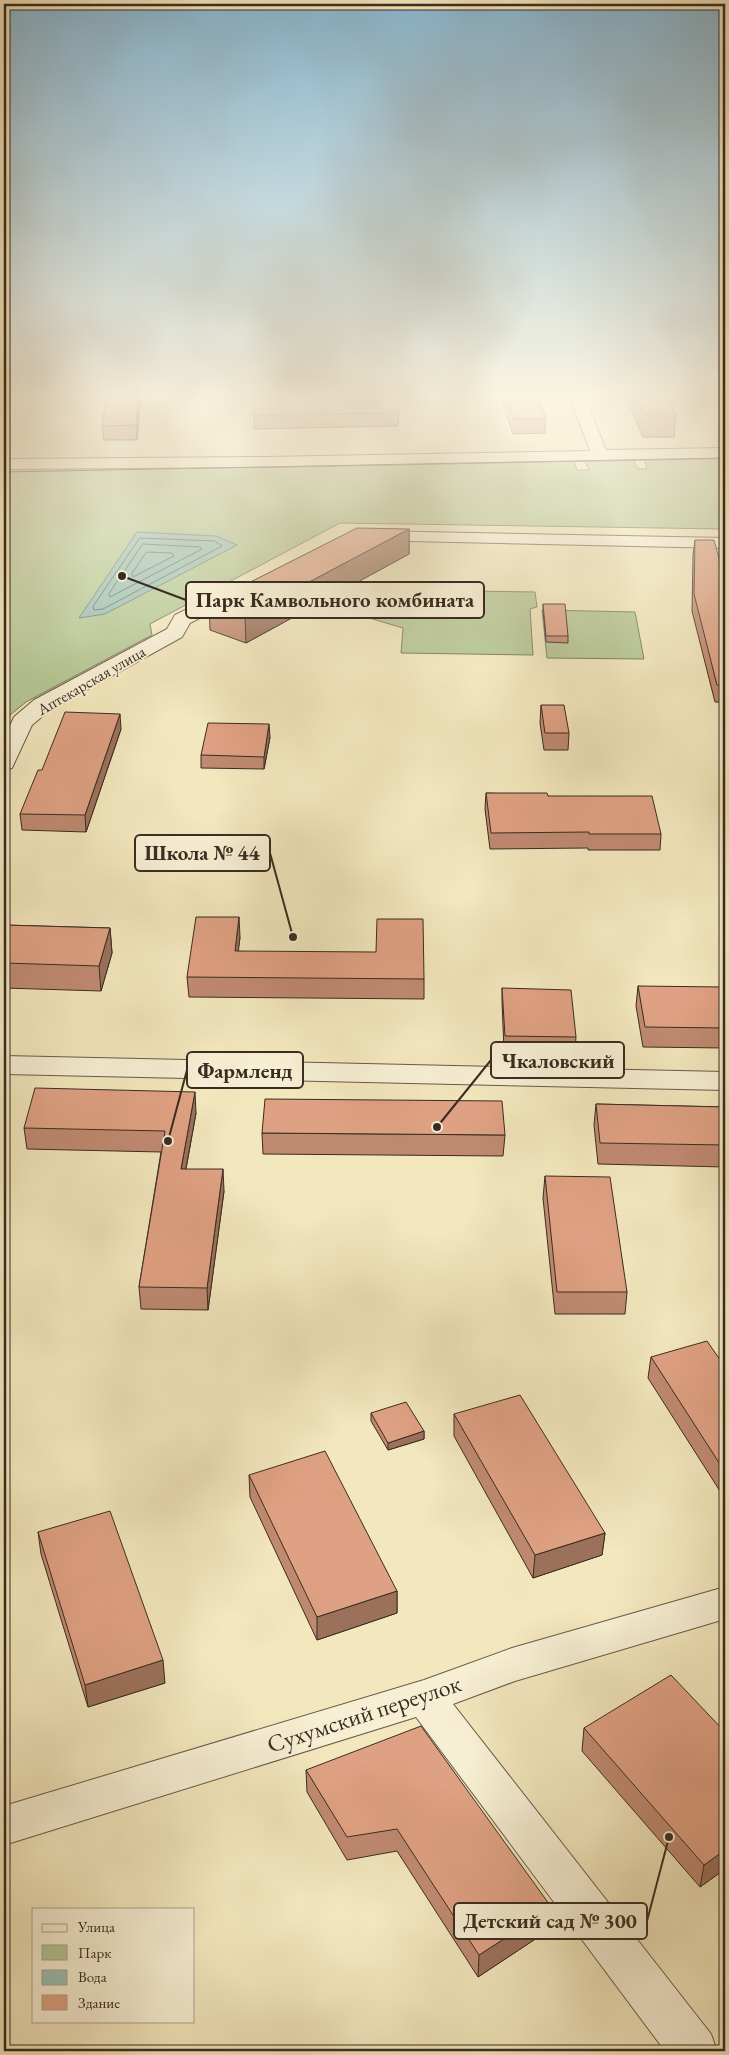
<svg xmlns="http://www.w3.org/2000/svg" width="729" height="2055" viewBox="0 0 729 2055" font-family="'EB Garamond',serif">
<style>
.green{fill:#b6c795;stroke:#787a5b}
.water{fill:#9bbfb4;stroke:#748479}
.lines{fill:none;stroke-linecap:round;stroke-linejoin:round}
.shore{stroke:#6a766a;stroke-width:1}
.minor-casing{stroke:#685b48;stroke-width:2}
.minor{fill:#f7efd4;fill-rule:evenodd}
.tram{stroke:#392c21;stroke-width:1}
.wall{fill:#c08a71;stroke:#392c21}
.shaded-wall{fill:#9c715c;stroke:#392c21}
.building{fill:#dfa183;stroke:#392c21}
.labels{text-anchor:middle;stroke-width:4;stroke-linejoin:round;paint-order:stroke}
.far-street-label{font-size:16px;fill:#392c21;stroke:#f7efd4}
.near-street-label{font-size:24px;fill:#392c21;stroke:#f7efd4}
.leader{fill:none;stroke:#392c21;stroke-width:2}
.callout-dot{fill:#392c21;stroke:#f7efd4;stroke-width:2}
.callout{fill:#f7efd4;stroke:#392c21;stroke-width:2}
.callout-label{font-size:21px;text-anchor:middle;font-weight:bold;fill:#392c21}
</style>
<rect width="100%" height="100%" fill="#f3e7bd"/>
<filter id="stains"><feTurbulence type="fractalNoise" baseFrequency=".004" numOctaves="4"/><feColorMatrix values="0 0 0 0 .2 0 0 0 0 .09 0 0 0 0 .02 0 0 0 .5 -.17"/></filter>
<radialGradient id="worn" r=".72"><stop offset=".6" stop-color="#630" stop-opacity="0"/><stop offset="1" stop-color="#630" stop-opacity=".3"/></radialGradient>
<g class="green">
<path d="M 725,457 L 725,529 L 340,523 L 150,624 L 152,635 L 26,702 L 10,715 L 4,729 L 4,469 L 574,460 L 577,470 L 589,470 L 584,459 L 633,459 L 638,469 L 647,469 L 644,458 Z"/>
<path d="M 401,590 L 535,592 L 537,607 L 530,609 L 533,655 L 401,653 L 403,628 L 359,615 Z"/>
<path d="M 542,610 L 635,612 L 644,659 L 547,658 Z"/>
</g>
<path class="water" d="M 137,532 L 216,536 L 237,545 L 105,614 L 79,618 Z"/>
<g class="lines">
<g class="shore">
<path d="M 140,538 L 215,541 L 222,546 L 103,609 L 94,610 L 93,607 Z"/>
<path d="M 143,544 L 200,547 L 202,549 L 110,597 L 109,594 Z"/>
<path d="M 147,552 L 172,553 L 174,556 L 133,577 L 132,574 Z"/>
</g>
<g class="minor-casing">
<g id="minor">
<path d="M 569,395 L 584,395 L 606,450 L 725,448 L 725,458 L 265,467 L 4,469 L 4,459 L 265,457 L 590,451 Z"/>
<path d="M 371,531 L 725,538 L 725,548 L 365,540 L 362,536 L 365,532 Z"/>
<path d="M 243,582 L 250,584 L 253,588 L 250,592 L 190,623 L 182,637 L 50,710 L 32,725 L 12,768 L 4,770 L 4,739 L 14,717 L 34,700 L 167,629 L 175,615 Z"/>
<path d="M 4,1056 L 725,1072 L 725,1090 L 4,1074 Z"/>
<path d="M 725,1587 L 725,1619 L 515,1681 L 453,1704 L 711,2034 L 717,2051 L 665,2051 L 416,1717 L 4,1845 L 4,1806 L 424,1680 L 512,1648 Z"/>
</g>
</g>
<use href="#minor" class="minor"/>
<path class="tram" d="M 4,472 L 725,458"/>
</g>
<g class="wall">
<path d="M 141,395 L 137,440 L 104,440 L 102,426 Z"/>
<path d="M 254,395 L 399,413 L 398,426 L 254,429 Z"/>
<path d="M 500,395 L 536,395 L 546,419 L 545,433 L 513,434 Z"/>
<path d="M 625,395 L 667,395 L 676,414 L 674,437 L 643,437 Z"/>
<path d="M 409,529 L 409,554 L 246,643 L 210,630 L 209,603 Z"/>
<path d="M 695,540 L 725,580 L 725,702 L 715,702 L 692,611 L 693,555 Z"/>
<path d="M 543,604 L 568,636 L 568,643 L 546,642 L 543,610 Z"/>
<path d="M 541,705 L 569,733 L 568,750 L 544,750 L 540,723 Z"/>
<path d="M 121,729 L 86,832 L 22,830 L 20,814 Z"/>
<path d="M 270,737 L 264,769 L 201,768 L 201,755 Z"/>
<path d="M 486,793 L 548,796 L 661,834 L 660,850 L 588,850 L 588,848 L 490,849 L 485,809 Z"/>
<path d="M 722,794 L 725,794 L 725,834 L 720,811 Z"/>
<path d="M 4,925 L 110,928 L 112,953 L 101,991 L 4,988 Z"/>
<path d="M 240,937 L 238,951 L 424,979 L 424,999 L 189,997 L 187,977 Z"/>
<path d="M 638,986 L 725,1001 L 725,1048 L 643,1047 L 636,1006 Z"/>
<path d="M 502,988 L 576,1037 L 575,1051 L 504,1050 L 502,1002 Z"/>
<path d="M 596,1104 L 725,1107 L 725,1167 L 598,1164 L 594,1125 Z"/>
<path d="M 196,1113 L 186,1169 L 224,1191 L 208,1310 L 141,1309 L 139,1287 L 161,1152 L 27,1149 L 24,1128 Z"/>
<path d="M 262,1133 L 505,1135 L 503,1156 L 263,1154 Z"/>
<path d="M 545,1176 L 627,1292 L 625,1314 L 555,1314 L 543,1198 Z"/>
<path d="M 651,1357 L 725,1367 L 725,1499 L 648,1378 Z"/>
<path d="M 371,1413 L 424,1431 L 424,1439 L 388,1450 L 371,1421 Z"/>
<path d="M 454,1414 L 605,1533 L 602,1555 L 533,1578 L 454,1436 Z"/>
<path d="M 249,1475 L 397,1591 L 397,1613 L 317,1640 L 250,1497 Z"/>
<path d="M 38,1532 L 165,1683 L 88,1707 L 41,1554 Z"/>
<path d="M 584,1728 L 725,1732 L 725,1869 L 700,1887 L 582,1751 Z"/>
<path d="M 306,1770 L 552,1908 L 549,1930 L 478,1977 L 397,1851 L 347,1860 L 307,1792 Z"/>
</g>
<g class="shaded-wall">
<path d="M 138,395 L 141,395 L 137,440 L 136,425 Z"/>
<path d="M 409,529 L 409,554 L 246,643 L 245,616 Z"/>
<path d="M 120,714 L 121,729 L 86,832 L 85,815 Z"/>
<path d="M 269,724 L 270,737 L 264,769 L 264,757 Z"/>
<path d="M 239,917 L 240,937 L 236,971 L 235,951 Z"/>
<path d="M 110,928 L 112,953 L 101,991 L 99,966 Z"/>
<path d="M 195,1092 L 196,1113 L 182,1190 L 181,1169 Z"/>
<path d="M 223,1169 L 224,1191 L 208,1310 L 207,1288 Z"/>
<path d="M 424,1431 L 424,1439 L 388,1450 L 388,1443 Z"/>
<path d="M 605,1533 L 602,1555 L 533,1578 L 535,1555 Z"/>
<path d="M 397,1591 L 397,1613 L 317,1640 L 317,1617 Z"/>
<path d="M 163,1660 L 165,1683 L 88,1707 L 85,1685 Z"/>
<path d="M 725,1850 L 725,1869 L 700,1887 L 704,1865 Z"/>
<path d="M 552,1908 L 549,1930 L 478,1977 L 479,1955 Z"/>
</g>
<g class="building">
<path d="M 107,395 L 138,395 L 136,425 L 102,426 Z"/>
<path d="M 254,395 L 395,395 L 399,413 L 254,415 Z"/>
<path d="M 505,395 L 536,395 L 546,419 L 514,419 Z"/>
<path d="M 637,395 L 667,395 L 676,414 L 645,414 Z"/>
<path d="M 357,528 L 409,529 L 245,616 L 209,603 Z"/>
<path d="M 695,540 L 714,540 L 725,580 L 725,685 L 717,685 L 694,594 Z"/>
<path d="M 543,604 L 565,604 L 568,636 L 546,636 Z"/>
<path d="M 541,705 L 564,705 L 569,733 L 545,733 Z"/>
<path d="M 65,712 L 120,714 L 85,815 L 20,814 L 38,770 L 42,770 Z"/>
<path d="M 208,723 L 269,724 L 264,757 L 201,755 Z"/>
<path d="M 486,793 L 547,793 L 548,796 L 652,796 L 661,834 L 589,834 L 589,832 L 491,833 Z"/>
<path d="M 722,794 L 725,794 L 725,807 Z"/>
<path d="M 196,917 L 239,917 L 235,951 L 376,952 L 377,919 L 423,919 L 424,979 L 187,977 Z"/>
<path d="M 4,925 L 110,928 L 99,966 L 4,963 Z"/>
<path d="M 638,986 L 722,987 L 725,1001 L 725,1028 L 645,1027 Z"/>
<path d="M 502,988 L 571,990 L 576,1037 L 505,1036 Z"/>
<path d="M 35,1088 L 195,1092 L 181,1169 L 223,1169 L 207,1288 L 139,1287 L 165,1131 L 24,1128 Z"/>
<path d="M 265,1099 L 502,1101 L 505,1135 L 262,1133 Z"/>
<path d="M 596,1104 L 725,1107 L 725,1145 L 600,1143 Z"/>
<path d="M 545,1176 L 610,1177 L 627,1292 L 557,1292 Z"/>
<path d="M 707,1341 L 725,1367 L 725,1472 L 651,1357 Z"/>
<path d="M 520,1395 L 605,1533 L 535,1555 L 454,1414 Z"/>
<path d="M 406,1402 L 424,1431 L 388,1443 L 371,1413 Z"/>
<path d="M 325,1451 L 397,1591 L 317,1617 L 249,1475 Z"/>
<path d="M 110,1511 L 163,1660 L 85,1685 L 38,1532 Z"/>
<path d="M 671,1675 L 725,1732 L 725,1850 L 704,1865 L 584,1728 Z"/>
<path d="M 421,1726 L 552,1908 L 479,1955 L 397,1829 L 347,1837 L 306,1770 Z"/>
</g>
<linearGradient id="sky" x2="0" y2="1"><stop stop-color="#89b8d3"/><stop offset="0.58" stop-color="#faf4e1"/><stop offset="1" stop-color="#faf4e1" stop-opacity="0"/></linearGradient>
<rect width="729" height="682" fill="url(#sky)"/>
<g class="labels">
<g class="far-street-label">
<text transform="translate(91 680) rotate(-30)" y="6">Аптекарская улица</text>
</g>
<g class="near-street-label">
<text transform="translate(364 1714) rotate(-18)" y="8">Сухумский переулок</text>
</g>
</g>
<path class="leader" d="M122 576L186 600M293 937L270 853M437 1127L491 1060M168 1141L187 1070M669 1837L647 1921"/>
<g class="callout-dot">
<circle cx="122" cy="576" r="5"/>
<circle cx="293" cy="937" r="5"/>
<circle cx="437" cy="1127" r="5"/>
<circle cx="168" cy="1141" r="5"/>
<circle cx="669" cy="1837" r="5"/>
</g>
<g class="callout">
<rect x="186" y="582" width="298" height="36" rx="5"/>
<rect x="135" y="835" width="135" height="36" rx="5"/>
<rect x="491" y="1042" width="133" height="36" rx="5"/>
<rect x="187" y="1052" width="116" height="36" rx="5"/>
<rect x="454" y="1903" width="193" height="36" rx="5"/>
</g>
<g class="callout-label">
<text x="335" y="607">Парк Камвольного комбината</text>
<text x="202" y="860">Школа № 44</text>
<text x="558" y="1068">Чкаловский</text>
<text x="245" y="1078">Фармленд</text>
<text x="550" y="1928">Детский сад № 300</text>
</g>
<rect width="729" height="2055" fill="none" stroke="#f3e7bd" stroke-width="20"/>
<rect x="5" y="5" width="719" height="2045" fill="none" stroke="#392c21" stroke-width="2.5"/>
<rect x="10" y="10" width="709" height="2035" fill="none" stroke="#392c21"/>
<rect x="32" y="1908" width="162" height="115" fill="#f7efd4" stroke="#aba18c"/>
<rect x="42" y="1924" width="25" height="8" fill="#f7efd4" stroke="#aba18c"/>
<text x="78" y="1932" font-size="15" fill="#392c21">Улица</text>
<rect x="42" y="1945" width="25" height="15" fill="#b6c795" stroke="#aba18c"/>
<text x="78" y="1958" font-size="15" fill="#392c21">Парк</text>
<rect x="42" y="1970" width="25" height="15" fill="#9bbfb4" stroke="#aba18c"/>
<text x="78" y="1982" font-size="15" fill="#392c21">Вода</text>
<rect x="42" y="1995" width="25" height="15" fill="#dfa183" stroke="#aba18c"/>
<text x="78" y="2008" font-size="15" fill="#392c21">Здание</text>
<rect width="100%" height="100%" filter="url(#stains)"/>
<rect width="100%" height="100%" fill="url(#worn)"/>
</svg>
